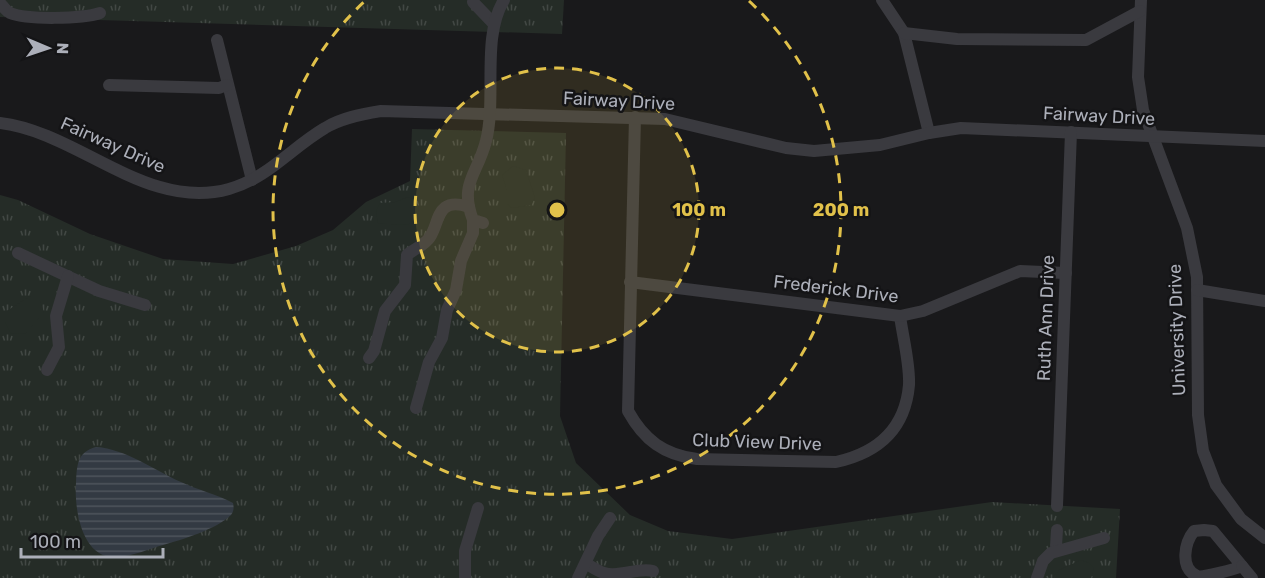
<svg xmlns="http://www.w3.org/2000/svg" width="1265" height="578" viewBox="0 0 1265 578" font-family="Rubik,sans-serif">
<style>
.grass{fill:url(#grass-tufts)}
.garden{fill:#252c27}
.water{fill:url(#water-rules)}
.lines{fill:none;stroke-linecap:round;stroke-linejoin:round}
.minor{stroke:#3a3a3f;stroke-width:12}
.ring{fill:none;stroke:#e1c14a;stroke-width:3;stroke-dasharray:10 8}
.labels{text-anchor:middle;stroke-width:5;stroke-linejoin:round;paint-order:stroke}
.street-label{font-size:18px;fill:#acafb9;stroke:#141416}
.centre{fill:#e1c14a;stroke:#141416;stroke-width:3}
.ring-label{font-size:18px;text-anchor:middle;font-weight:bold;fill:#e1c14a;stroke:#141416;stroke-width:5;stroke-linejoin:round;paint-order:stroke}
</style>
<defs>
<pattern id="grass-tufts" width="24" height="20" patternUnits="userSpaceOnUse" patternTransform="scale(1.5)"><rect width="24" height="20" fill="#252c27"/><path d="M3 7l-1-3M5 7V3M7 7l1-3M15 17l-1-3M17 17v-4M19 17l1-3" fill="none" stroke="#424844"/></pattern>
<pattern id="water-rules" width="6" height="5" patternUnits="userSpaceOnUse" patternTransform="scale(1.5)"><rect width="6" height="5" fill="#333a43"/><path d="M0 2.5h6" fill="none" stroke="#4e545c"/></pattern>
</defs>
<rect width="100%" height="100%" fill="#19191b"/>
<g class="grass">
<path d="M 0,0 L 564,0 L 562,34 L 0,17 Z"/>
<path d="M 412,129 L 566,133 L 560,416 L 576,463 L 630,515 L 668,531 L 732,539 L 992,502 L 1120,509 L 1116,578 L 0,578 L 0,195 L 18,200 L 90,234 L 163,259 L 233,264 L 296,246 L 333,230 L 366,202 L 410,181 Z"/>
</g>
<g class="garden">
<path d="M 513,166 L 526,170 L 535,198 L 531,205 L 512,208 L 507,204 L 507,190 L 502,175 Z"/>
<path d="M 408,197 L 415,200 L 419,208 L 417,217 L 409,224 C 403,225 382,224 378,223 L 376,211 L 380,203 L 395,202 Z"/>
<path d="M 32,295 L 40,301 L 44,312 L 26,333 L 11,334 L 5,322 L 5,312 Z"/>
<path d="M 1081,560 L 1089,563 L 1094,568 L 1091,578 L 1054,578 L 1059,570 Z"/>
</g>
<path class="water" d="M 96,447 C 126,449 154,470 181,482 C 198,490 216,494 233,503 C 234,507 234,511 231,515 C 217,529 181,540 163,545 C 149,549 133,556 118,557 C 82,561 74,509 76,483 C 77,465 77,452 96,447 Z"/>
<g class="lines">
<g class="minor">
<path d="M 882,0 L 904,33 L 929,133"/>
<path d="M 1141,0 L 1138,77 L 1143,110 L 1187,228 L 1197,277 L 1198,415 L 1203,451 L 1216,485 L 1241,519 L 1265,538"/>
<path d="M 473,2 L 494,24"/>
<path d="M 0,3 C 3,6 6,11 10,13 C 27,20 82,19 100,13"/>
<path d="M 904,33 L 957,39 L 1086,40 L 1140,11"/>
<path d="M 217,40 L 252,180"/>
<path d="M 109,85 L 219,88 L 227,85"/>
<path d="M 635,117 L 628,411 C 644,440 664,455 697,459 L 836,462 C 877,453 905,430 909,385 C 910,364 903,338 900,316"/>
<path d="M 0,123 C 78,132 147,212 229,189 C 268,178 291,148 325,128 C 341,118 362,114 381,111 L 665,119 L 786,148 L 814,151 L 880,145 L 929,133 L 961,128 L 1265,141"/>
<path d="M 483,223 L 473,220 C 459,183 477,176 486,141 C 497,98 481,37 504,0"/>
<path d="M 18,253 L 99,291 L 145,305"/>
<path d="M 630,282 L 900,316 L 923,311 L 1020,271 L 1066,273"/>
<path d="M 1197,290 L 1265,301"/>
<path d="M 369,358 L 374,351 L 385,311 L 405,285 L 407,255 C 414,249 425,245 430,237 C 440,222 436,196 469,207"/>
<path d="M 47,370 L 59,347 L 56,316 L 68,276"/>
<path d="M 416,408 L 429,362 L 442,338 L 447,310 L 456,290 L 461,261 L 473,233 L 473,220"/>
<path d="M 1057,506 L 1071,132"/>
<path d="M 1057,530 L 1056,546 L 1058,548"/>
<path d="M 1204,530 L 1213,531 L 1242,566 C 1236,569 1202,578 1197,576 C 1179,568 1185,542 1194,531 Z"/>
<path d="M 587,564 C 592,567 598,571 604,573 C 620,578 637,567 653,571"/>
<path d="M 1242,566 L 1252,578"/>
<path d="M 465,578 L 465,551 L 478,508"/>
<path d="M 578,578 L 598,536 L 610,518"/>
<path d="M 1037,578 L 1043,561 L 1051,553 L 1104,538"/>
</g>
</g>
<circle cx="557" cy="210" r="142" fill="#e1c14a" fill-opacity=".12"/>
<g class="ring">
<circle cx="557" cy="210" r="142"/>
<path d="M749 1A284 284 0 1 1 365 1"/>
</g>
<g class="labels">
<g class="street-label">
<text transform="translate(619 101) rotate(3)" y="6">Fairway Drive</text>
<text transform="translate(1099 116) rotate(3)" y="6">Fairway Drive</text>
<text transform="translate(113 145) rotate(24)" y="6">Fairway Drive</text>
<text transform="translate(836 289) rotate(7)" y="6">Frederick Drive</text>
<text transform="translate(1046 318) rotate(-88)" y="6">Ruth Ann Drive</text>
<text transform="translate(1177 330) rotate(-92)" y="6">University Drive</text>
<text transform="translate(757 442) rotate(2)" y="6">Club View Drive</text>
</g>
</g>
<circle cx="557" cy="210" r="9" class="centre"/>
<g class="ring-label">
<text x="699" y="216">100 m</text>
<text x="841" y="216">200 m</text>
</g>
<g transform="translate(48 48) rotate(92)" stroke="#141416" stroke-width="4.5" paint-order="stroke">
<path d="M0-4.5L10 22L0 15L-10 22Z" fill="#acafb9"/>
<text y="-9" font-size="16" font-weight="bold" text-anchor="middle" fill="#acafb9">N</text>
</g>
<path d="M21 548v9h142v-9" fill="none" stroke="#acafb9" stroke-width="3"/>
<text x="30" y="548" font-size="18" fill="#acafb9" stroke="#141416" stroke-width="4.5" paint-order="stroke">100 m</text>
</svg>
